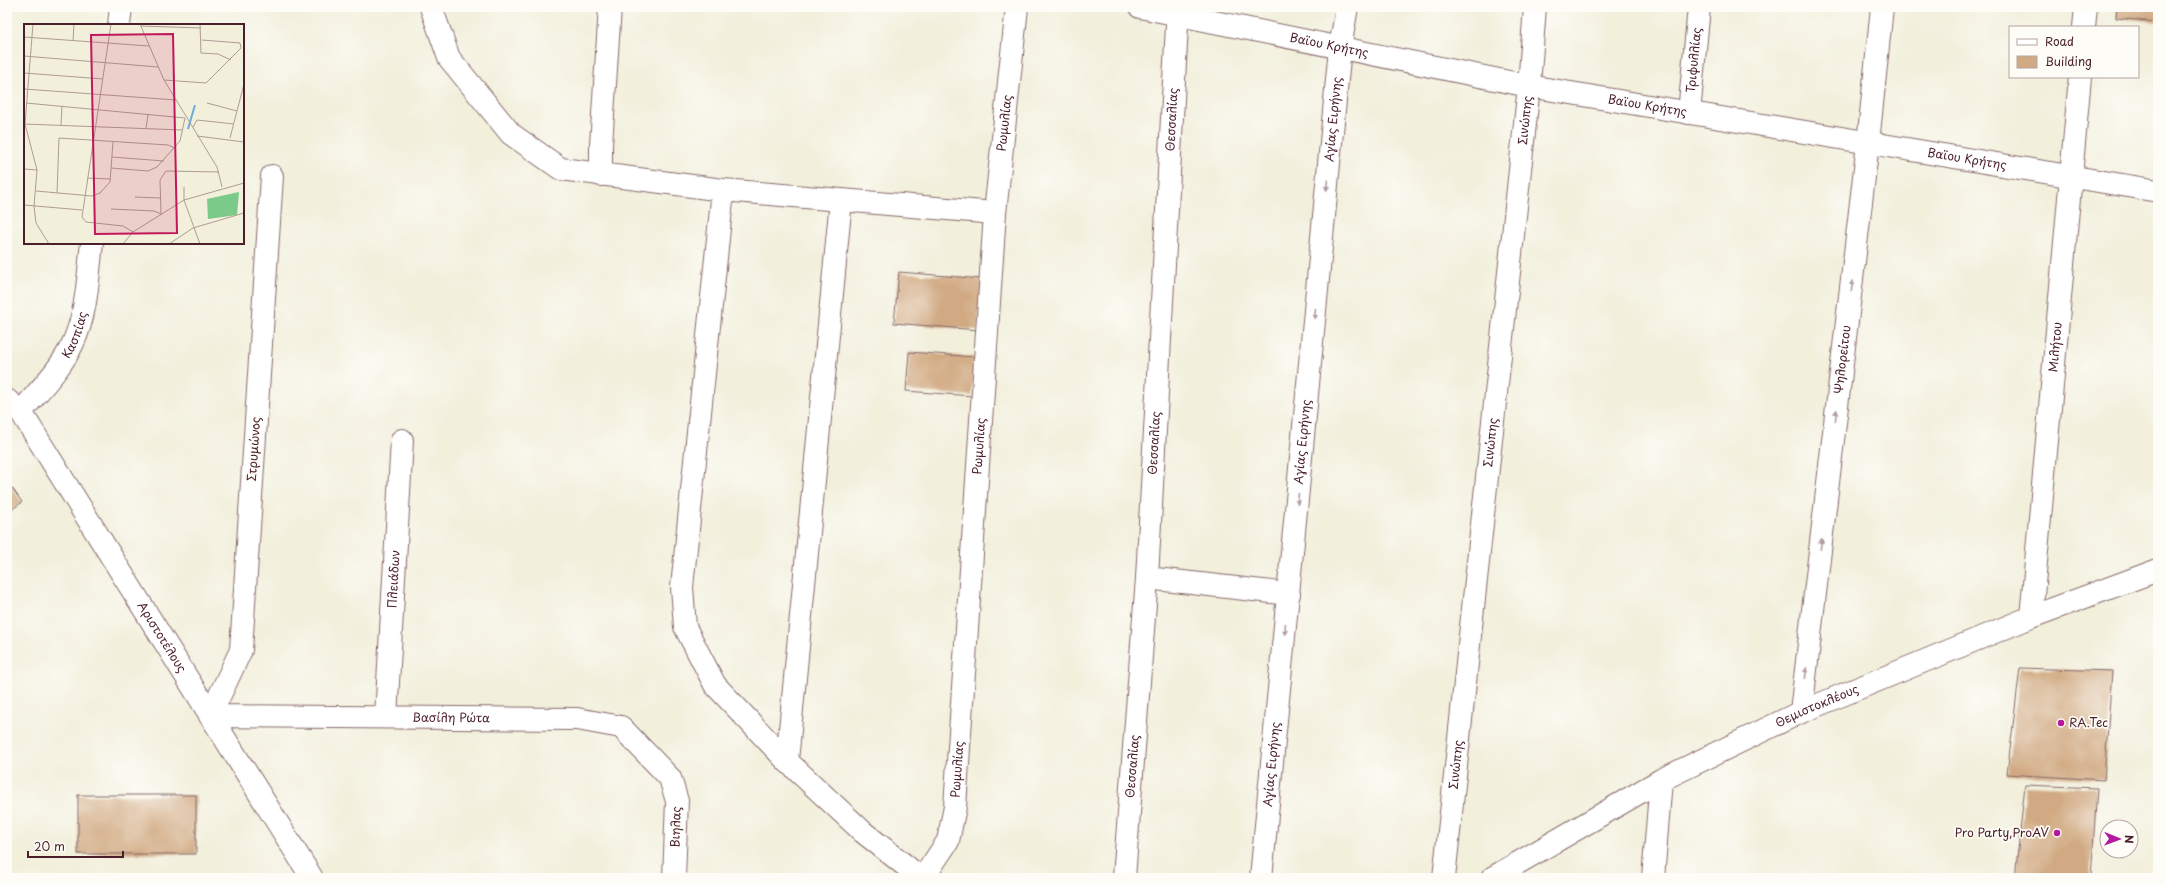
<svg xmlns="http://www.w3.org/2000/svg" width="2165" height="885" viewBox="0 0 2165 885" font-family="'Playpen Sans',sans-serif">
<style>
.building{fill:#d1aa83}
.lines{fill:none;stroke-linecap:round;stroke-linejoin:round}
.street-casing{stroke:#856869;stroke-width:24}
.secondary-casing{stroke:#856869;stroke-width:24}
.street{stroke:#fff;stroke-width:22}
.secondary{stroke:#fff;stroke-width:22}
.oneway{fill:#ae9aa0}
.poi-dot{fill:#b5179e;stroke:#fdfcf7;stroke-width:1.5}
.labels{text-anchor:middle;stroke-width:3.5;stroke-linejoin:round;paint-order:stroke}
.street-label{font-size:12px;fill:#4a1f2b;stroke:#fdfcf7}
.poi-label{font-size:12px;fill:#4a1f2b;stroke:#fdfcf7;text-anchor:start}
.inset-river{fill:none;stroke:#6babde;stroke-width:2}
.inset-road{fill:none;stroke:#af9c95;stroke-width:1}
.view{fill:#c2185b;fill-opacity:0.15;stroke:#c2185b;stroke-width:2}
.inset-edge{fill:none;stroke:#4a1f2b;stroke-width:2}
</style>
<rect width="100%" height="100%" fill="#fdfcf7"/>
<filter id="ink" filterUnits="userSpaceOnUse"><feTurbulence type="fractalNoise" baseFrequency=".025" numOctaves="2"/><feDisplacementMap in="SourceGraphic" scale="8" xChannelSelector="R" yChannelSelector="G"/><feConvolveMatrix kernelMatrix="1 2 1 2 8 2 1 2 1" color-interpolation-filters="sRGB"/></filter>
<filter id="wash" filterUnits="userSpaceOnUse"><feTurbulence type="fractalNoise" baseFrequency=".012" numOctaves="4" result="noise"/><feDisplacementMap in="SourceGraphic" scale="16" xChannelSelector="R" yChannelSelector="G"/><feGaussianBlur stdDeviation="0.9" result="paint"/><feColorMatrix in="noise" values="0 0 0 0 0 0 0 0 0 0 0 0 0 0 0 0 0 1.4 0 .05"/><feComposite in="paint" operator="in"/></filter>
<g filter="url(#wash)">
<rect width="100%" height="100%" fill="#f2efdb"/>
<g id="blocks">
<g class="building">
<path d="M 2117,7 L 2158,7 L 2158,22 L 2116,18 Z"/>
<path d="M 899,272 L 982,279 L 978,330 L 894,323 Z"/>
<path d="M 909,352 L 975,357 L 972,396 L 906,391 Z"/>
<path d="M 7,481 L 22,502 L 7,513 Z"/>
<path d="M 2020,668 L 2112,671 L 2104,780 L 2007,774 Z"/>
<path d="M 2025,785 L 2097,788 L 2091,878 L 2015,878 Z"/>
<rect x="78" y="795" width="118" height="59"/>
</g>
</g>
</g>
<g filter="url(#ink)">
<use href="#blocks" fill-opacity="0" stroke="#856869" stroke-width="1"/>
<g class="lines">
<g class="street-casing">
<g id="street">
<path d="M 431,7 L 449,58 L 511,134 L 561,169 L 723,190 L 995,213"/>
<path d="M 2084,27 L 2086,7"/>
<path id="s1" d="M 1689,113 L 1699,7"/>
<path d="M 601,175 L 601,145 L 610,7"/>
<path id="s2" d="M 272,176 L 241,650 L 210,716 L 577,719 L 621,727 L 670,778 L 677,801 L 674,878"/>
<path d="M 723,190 L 682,587 L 685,627 L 715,685 L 787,761 L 863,832 L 921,878"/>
<path d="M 1147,578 L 1289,594"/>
<path id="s3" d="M 2031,617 L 2080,77"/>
<path id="s4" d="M 1801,712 L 1868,143 L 1882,7"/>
<path id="s5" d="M 386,717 L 402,440"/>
<path d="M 787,761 L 841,200"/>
<path id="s6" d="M 923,878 L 948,841 L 955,807 L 995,213 L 1017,7"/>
<path id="s7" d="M 1261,878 L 1340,48 L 1347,7"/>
<path id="s8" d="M 1444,878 L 1529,86 L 1535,7"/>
<path d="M 1653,878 L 1661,780"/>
</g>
</g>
<g class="secondary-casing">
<g id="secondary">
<path id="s9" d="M 1140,7 L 1529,86 L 2158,191"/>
<path d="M 119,25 L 121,7"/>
<path id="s10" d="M 7,400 L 21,412 L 312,878"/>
<path id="s11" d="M 21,412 C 39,390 61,369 73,343 C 87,313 88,276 92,243"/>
<path id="s12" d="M 1124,878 L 1147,578 L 1178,7"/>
<path id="s13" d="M 1492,878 L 1661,780 L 1801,712 L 2031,617 L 2158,570"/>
</g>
</g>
<use href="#street" class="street"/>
<use href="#secondary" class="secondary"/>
</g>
<defs><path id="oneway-solid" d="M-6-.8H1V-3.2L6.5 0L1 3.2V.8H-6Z"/></defs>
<g class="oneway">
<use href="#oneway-solid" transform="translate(1327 185) rotate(95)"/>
<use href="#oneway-solid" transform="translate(1852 286) rotate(-83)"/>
<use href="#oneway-solid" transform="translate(1315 314) rotate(95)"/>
<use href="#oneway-solid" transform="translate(1836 415) rotate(-83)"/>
<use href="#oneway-solid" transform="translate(1298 499) rotate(95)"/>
<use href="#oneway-solid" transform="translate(1821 544) rotate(-83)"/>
<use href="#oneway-solid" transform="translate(1285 629) rotate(95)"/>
<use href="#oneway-solid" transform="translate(1806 673) rotate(-83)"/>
</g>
</g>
<g class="poi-dot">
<circle cx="2061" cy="723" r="4"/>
<circle cx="2057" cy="833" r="4"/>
</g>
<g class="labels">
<g class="street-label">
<text dy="4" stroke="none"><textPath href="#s9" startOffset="193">Βαϊου Κρήτης</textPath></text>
<text dy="4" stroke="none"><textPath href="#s1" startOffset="53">Τριφυλλίας</textPath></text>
<text dy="4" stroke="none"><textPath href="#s9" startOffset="517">Βαϊου Κρήτης</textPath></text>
<text dy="4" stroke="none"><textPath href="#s12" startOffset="760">Θεσσαλίας</textPath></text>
<text dy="4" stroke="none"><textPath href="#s7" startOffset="762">Αγίας Ειρήνης</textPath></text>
<text dy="4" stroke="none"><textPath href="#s8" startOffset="762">Σινώπης</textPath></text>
<text dy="4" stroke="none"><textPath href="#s6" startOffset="765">Ρωμυλίας</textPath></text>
<text dy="4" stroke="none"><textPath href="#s9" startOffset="841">Βαϊου Κρήτης</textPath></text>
<text dy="4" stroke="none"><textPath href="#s11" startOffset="95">Κασπίας</textPath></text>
<text dy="4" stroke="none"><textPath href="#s3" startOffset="271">Μιλήτου</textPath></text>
<text dy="4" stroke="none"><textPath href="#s4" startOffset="355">Ψηλορείτου</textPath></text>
<text dy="4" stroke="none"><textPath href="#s7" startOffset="438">Αγίας Ειρήνης</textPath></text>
<text dy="4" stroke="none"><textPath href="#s12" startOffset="436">Θεσσαλίας</textPath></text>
<text dy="4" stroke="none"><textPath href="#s8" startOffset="438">Σινώπης</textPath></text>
<text dy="4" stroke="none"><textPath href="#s6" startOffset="441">Ρωμυλίας</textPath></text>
<text transform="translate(254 449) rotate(-86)" y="4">Στρυμώνος</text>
<text dy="4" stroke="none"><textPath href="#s5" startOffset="138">Πλειάδων</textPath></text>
<text dy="4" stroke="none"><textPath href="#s10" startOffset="284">Αριστοτέλους</textPath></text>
<text dy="4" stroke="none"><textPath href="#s13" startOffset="368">Θεμιστοκλέους</textPath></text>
<text dy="4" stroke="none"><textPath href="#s2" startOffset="789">Βασίλη Ρώτα</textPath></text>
<text dy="4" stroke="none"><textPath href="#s7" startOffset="114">Αγίας Ειρήνης</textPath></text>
<text dy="4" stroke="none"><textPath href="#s8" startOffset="114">Σινώπης</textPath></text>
<text dy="4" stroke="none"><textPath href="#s12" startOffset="112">Θεσσαλίας</textPath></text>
<text dy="4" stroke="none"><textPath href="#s6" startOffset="117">Ρωμυλίας</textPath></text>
<text transform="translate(676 827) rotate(-88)" y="4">Βιηλας</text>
</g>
<g class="poi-label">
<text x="2069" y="727">RA.Tec</text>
<text x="2049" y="837" text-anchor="end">Pro Party,ProAV</text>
</g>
</g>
<g transform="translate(24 24)">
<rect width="220" height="220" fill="#f2efdb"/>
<path d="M 215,168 L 213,191 L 184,195 L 183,175 Z" fill="#7bca8a"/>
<path class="inset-river" d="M 164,105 L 171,81"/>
<path class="inset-road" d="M 9,0 L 1,100 L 13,146 L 10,182 L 12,199 L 25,220M 87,0 L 58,193 L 62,198 L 99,202 L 109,208M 116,0 L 140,56 L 193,143 L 198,163M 176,0 L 177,29 L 194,30 L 207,36M 117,2 L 177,4M 0,13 L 125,22M 49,17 L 50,0M 0,32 L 134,43M 0,49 L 79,55M 140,56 L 182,59 L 217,24 L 216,19 L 178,16M 0,65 L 152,76M 2,79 L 161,94M 183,79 L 213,87M 0,100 L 158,106M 37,101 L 38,82M 169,103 L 173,96 L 210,100M 122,104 L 124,91M 173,112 L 220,118M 206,114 L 220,60M 88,133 L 140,137M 87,144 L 124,147 L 133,143 L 156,117 L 161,94M 0,145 L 13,146M 63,154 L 86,155M 160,163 L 160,176 L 176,220M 12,167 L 68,172 L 76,169 L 86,158 L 89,118M 33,169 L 35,114 L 144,121 L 151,124M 111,173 L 136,174M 0,181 L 58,186M 87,185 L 130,187 L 137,190 L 136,156 L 142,147 L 195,148M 99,220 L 109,208 L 160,176 L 220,159M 145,220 L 169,204 L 220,189"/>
<path class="view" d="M 149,10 L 153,209 L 71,210 L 67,11 Z"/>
<rect width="220" height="220" class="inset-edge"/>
</g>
<rect width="2165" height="885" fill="none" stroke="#fdfcf7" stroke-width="24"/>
<rect x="2009" y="26" width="130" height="52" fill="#fdfcf7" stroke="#b5a4a5"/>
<rect x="2017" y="39" width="20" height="6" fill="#ffffff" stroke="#b5a4a5"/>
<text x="2045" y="46" font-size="12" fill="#4a1f2b">Road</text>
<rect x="2017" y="56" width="20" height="12" fill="#d1aa83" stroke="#b5a4a5"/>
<text x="2045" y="66" font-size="12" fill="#4a1f2b">Building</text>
<g transform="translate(2119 839) rotate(91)"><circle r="19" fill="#fdfcf7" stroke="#b5a4a5"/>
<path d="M0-3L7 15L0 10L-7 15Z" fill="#b5179e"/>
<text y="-6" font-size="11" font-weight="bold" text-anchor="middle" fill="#4a1f2b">N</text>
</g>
<path d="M28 851v6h95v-6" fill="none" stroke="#4a1f2b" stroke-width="2"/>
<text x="34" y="851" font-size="12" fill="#4a1f2b" stroke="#fdfcf7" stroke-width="3" paint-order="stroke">20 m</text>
</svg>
